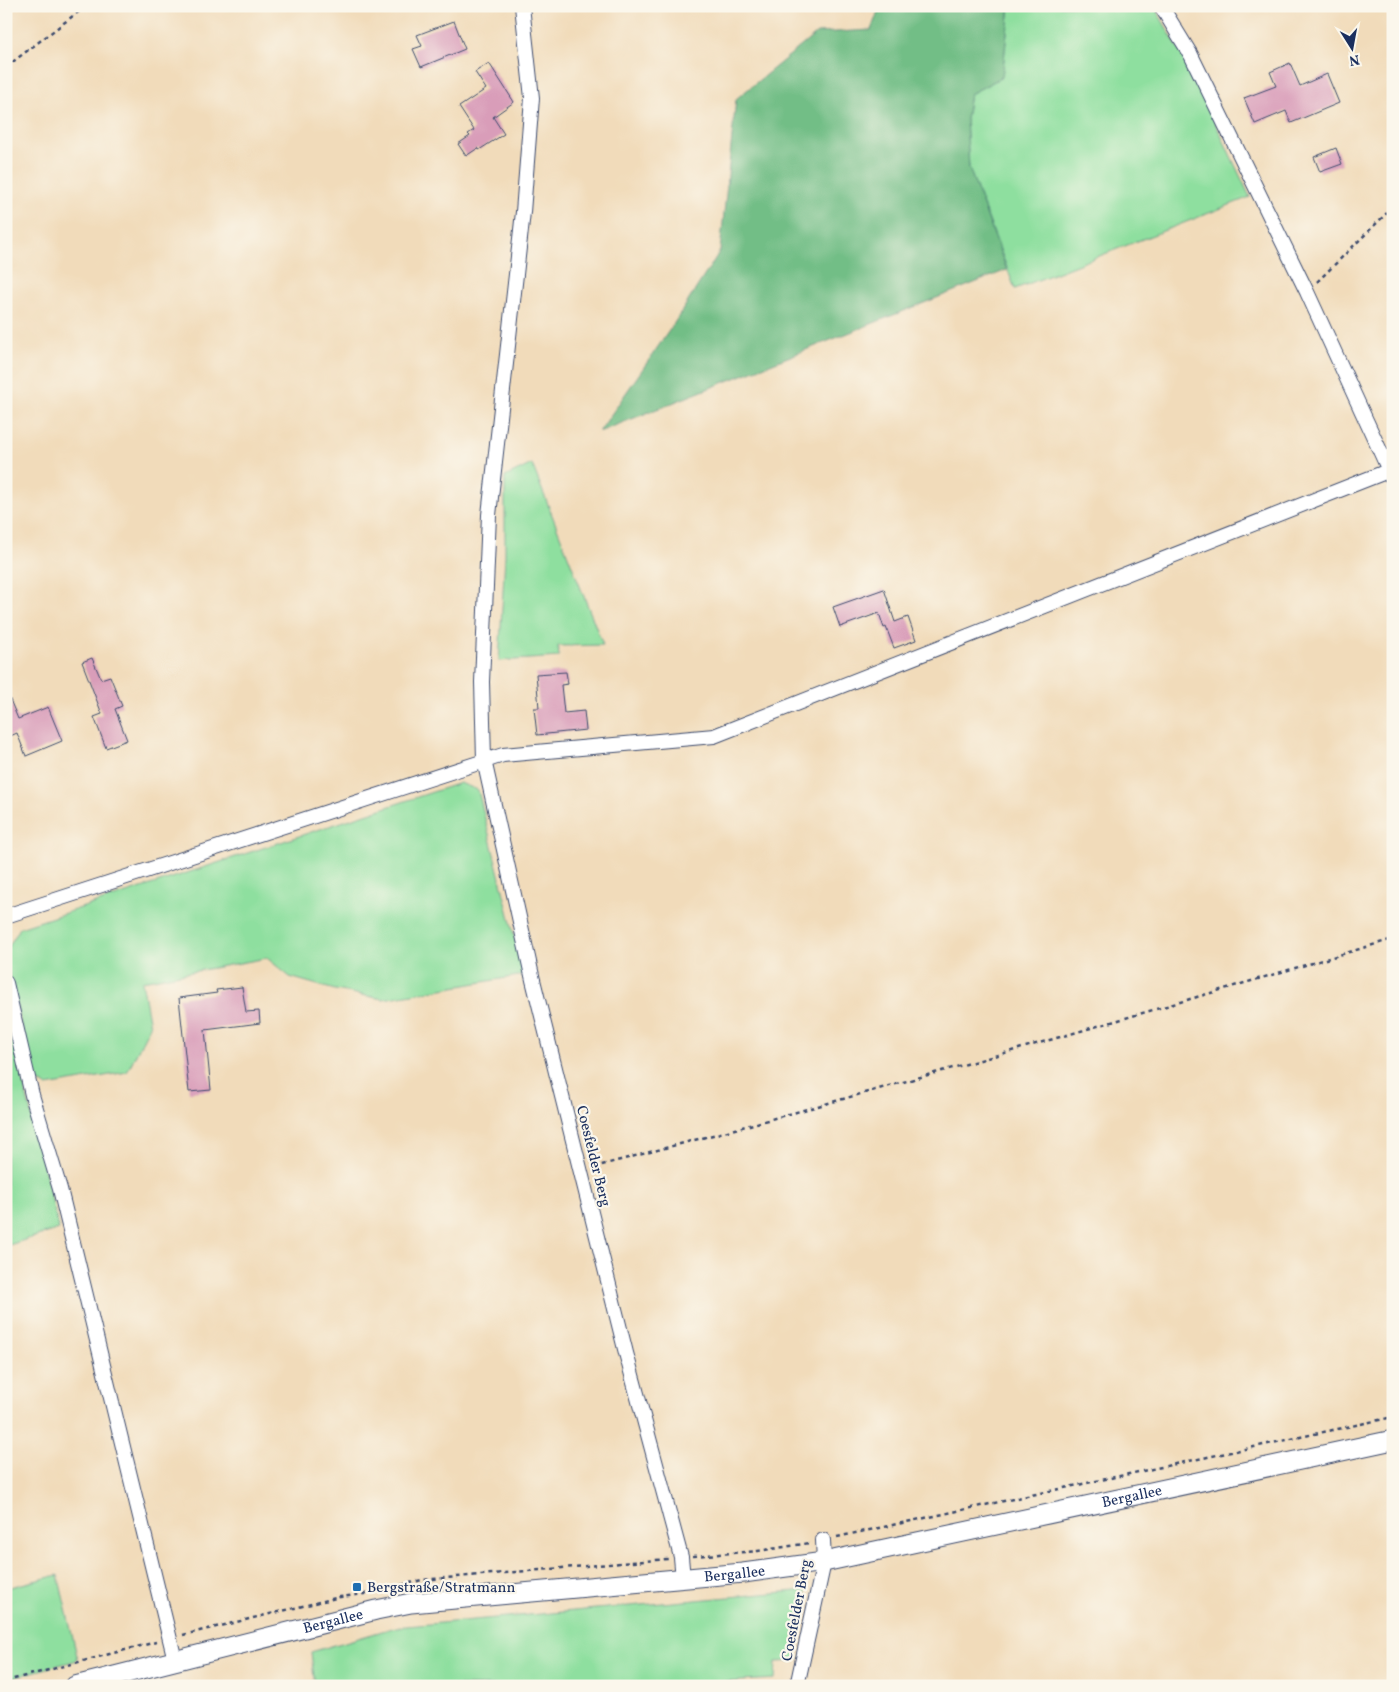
<svg xmlns="http://www.w3.org/2000/svg" width="1399" height="1692" viewBox="0 0 1399 1692" font-family="Vollkorn,serif">
<style>
.green{fill:#8edf9f;stroke:#54877e}
.forest{fill:#72be86;stroke:#467672}
.building{fill:#d99db9}
.lines{fill:none;stroke-linecap:round;stroke-linejoin:round}
.street-casing{stroke:#3b496c;stroke-width:16}
.secondary-casing{stroke:#3b496c;stroke-width:21}
.path{stroke:#3b496c;stroke-width:2.5;stroke-dasharray:4 4;stroke-linecap:butt}
.street{stroke:#fff;stroke-width:14}
.secondary{stroke:#fff;stroke-width:19}
.poi-dot{fill:#1f6fb2;stroke:#fbf7ec;stroke-width:2}
.labels{text-anchor:middle;stroke-width:4.5;stroke-linejoin:round;paint-order:stroke}
.street-label{font-size:15px;fill:#1b2f5e;stroke:#fbf7ec}
.poi-label{font-size:15px;fill:#1b2f5e;stroke:#fbf7ec;text-anchor:start}
</style>
<rect width="100%" height="100%" fill="#fbf7ec"/>
<filter id="ink" filterUnits="userSpaceOnUse"><feTurbulence type="fractalNoise" baseFrequency=".02" numOctaves="2"/><feDisplacementMap in="SourceGraphic" scale="10" xChannelSelector="R" yChannelSelector="G"/><feConvolveMatrix kernelMatrix="1 2 1 2 8 2 1 2 1" color-interpolation-filters="sRGB"/></filter>
<filter id="wash" filterUnits="userSpaceOnUse"><feTurbulence type="fractalNoise" baseFrequency=".0096" numOctaves="4" result="noise"/><feDisplacementMap in="SourceGraphic" scale="20" xChannelSelector="R" yChannelSelector="G"/><feGaussianBlur stdDeviation="1.12" result="paint"/><feColorMatrix in="noise" values="0 0 0 0 0 0 0 0 0 0 0 0 0 0 0 0 0 1.4 0 .05"/><feComposite in="paint" operator="in"/></filter>
<g filter="url(#wash)">
<rect width="100%" height="100%" fill="#f1dbba"/>
<g class="green">
<path d="M 1010,6 L 1154,6 L 1190,69 L 1250,197 L 1015,289 L 969,168 L 966,119 L 970,94 L 1002,77 Z"/>
<path d="M 532,464 L 603,645 L 558,646 L 559,657 L 499,661 L 505,556 L 505,477 Z"/>
<path d="M 460,783 L 478,790 L 524,975 L 383,999 L 335,990 L 290,977 L 267,958 L 142,981 L 150,1026 L 127,1072 L 47,1086 L 34,1080 L 6,962 L 6,951 L 20,928 Z"/>
<path d="M 6,1011 L 59,1229 L 6,1246 Z"/>
<path d="M 58,1575 L 78,1660 L 6,1679 L 6,1588 Z"/>
<path d="M 807,1590 L 795,1661 L 776,1662 L 775,1679 L 658,1686 L 315,1686 L 311,1652 L 396,1627 Z"/>
</g>
<path class="forest" d="M 880,6 L 1010,6 L 1002,77 L 970,94 L 966,119 L 969,168 L 1007,270 L 599,432 L 673,325 L 720,251 L 736,99 L 817,33 L 871,30 Z"/>
<g id="blocks">
<g class="building">
<path d="M 454,21 L 465,49 L 421,67 L 413,49 L 422,46 L 417,35 Z"/>
<path d="M 489,63 L 514,102 L 493,117 L 504,134 L 479,150 L 478,148 L 466,156 L 458,144 L 470,136 L 468,134 L 474,130 L 459,107 L 486,89 L 475,72 Z"/>
<path d="M 1290,63 L 1300,86 L 1327,74 L 1339,103 L 1291,123 L 1286,111 L 1255,124 L 1244,98 L 1276,86 L 1270,72 Z"/>
<path d="M 1336,148 L 1342,164 L 1320,172 L 1314,157 Z"/>
<path d="M 884,589 L 895,622 L 908,617 L 916,640 L 894,648 L 886,627 L 884,628 L 879,613 L 840,627 L 833,607 Z"/>
<path d="M 92,658 L 101,679 L 110,676 L 122,706 L 115,709 L 127,740 L 106,748 L 94,717 L 102,714 L 82,662 Z"/>
<path d="M 566,672 L 568,684 L 561,685 L 564,713 L 584,711 L 586,730 L 537,735 L 534,708 L 539,708 L 536,674 Z"/>
<path d="M 6,690 L 18,719 L 48,707 L 62,741 L 26,756 L 17,733 L 6,738 Z"/>
<path d="M 242,987 L 246,1012 L 259,1011 L 260,1023 L 205,1030 L 211,1090 L 189,1092 L 179,998 L 217,993 L 216,990 Z"/>
</g>
</g>
</g>
<g filter="url(#ink)">
<use href="#blocks" fill-opacity="0" stroke="#3b496c" stroke-width="1"/>
<g class="lines">
<g class="street-casing">
<g id="street">
<path d="M 522,6 L 532,98 L 523,212 L 489,515 L 482,682 L 484,760 L 533,980 L 626,1353 L 681,1557 L 683,1579"/>
<path d="M 1161,6 L 1191,55 L 1307,292 L 1393,479"/>
<path d="M 6,916 L 503,755 L 714,736 L 1393,469"/>
<path d="M 6,983 L 32,1095 L 60,1189 L 175,1660"/>
<path d="M 797,1686 L 824,1562 L 823,1540"/>
</g>
</g>
<g class="secondary-casing">
<g id="secondary">
<path id="s1" d="M 75,1686 L 376,1610 L 411,1603 L 743,1573 L 824,1562 L 1393,1440"/>
</g>
</g>
<g class="path">
<path d="M 6,67 L 86,6"/>
<path d="M 1317,282 L 1393,207"/>
<path d="M 594,1167 C 862,1096 1127,1018 1393,939"/>
<path d="M 837,1537 L 1393,1417"/>
<path d="M 693,1556 L 758,1551 L 810,1543"/>
<path d="M 183,1635 L 340,1597 L 364,1594 L 422,1580 L 668,1559"/>
<path d="M 6,1681 L 156,1642"/>
</g>
<use href="#street" class="street"/>
<use href="#secondary" class="secondary"/>
</g>
</g>
<rect class="poi-dot" x="352" y="1582" width="10" height="10" rx="2.5"/>
<g class="labels">
<g class="street-label">
<text transform="translate(594 1156) rotate(76)" y="5">Coesfelder Berg</text>
<text dy="5" stroke="none"><textPath href="#s1" startOffset="1076">Bergallee</textPath></text>
<text dy="5" stroke="none"><textPath href="#s1" startOffset="671">Bergallee</textPath></text>
<text transform="translate(796 1610) rotate(-79)" y="5">Coesfelder Berg</text>
<text dy="5" stroke="none"><textPath href="#s1" startOffset="266">Bergallee</textPath></text>
</g>
<g class="poi-label">
<text x="367" y="1592">Bergstraße/Stratmann</text>
</g>
</g>
<rect width="1399" height="1692" fill="none" stroke="#fbf7ec" stroke-width="25"/>
<g transform="translate(1352 48) rotate(169)" stroke="#fbf7ec" stroke-width="4" paint-order="stroke">
<path d="M0-4L9 19L0 12L-9 19Z" fill="#1b2f5e"/>
<text y="-8" font-size="14" font-weight="bold" text-anchor="middle" fill="#1b2f5e">N</text>
</g>
</svg>
